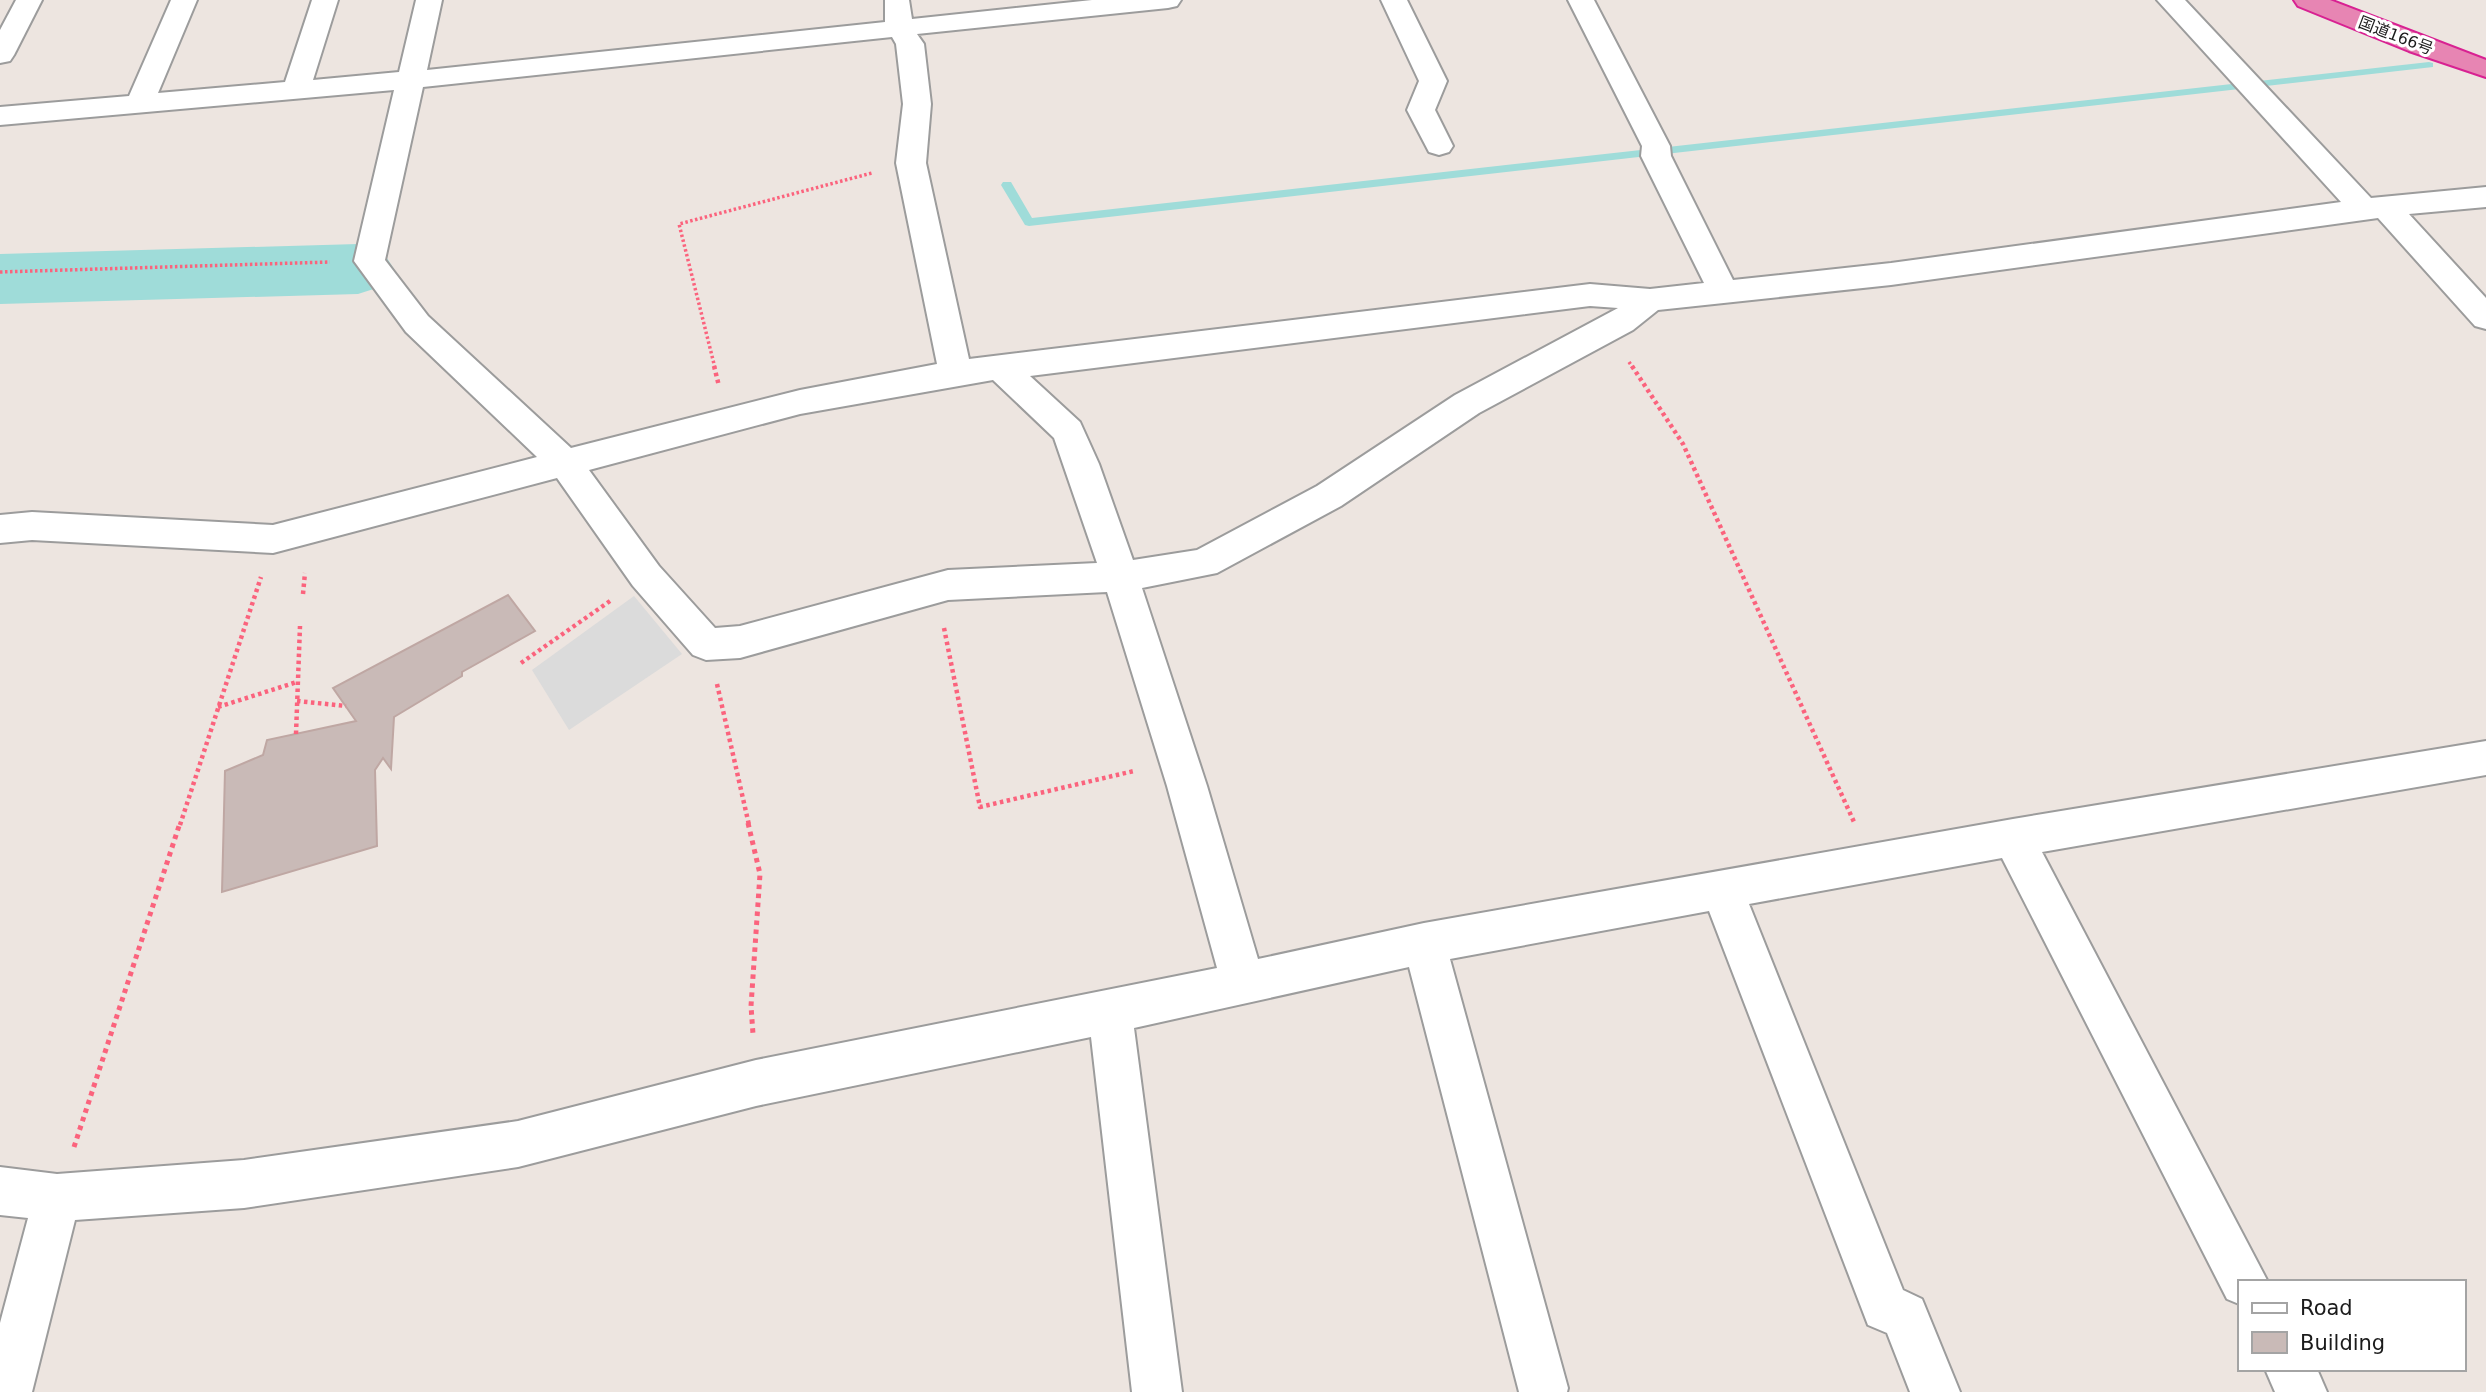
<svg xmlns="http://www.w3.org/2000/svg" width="2486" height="1392" viewBox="0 0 2486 1392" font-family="'DejaVu Sans','Noto Sans JP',sans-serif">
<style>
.parking{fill:#dbdbdb}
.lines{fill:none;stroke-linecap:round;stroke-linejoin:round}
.stream{fill:#9fdcd9;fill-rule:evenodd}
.river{fill:#9fdcd9;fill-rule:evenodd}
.building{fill:#c9bab7;stroke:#bfa7a3;stroke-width:2}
.minor-casing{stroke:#9c9c9c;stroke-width:4}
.highway-casing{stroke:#d82192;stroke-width:4}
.path-far2{stroke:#fb637d;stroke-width:3.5;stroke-dasharray:2.5 2.5;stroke-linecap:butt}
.path-far1{stroke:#fb637d;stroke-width:4.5;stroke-dasharray:3.5 3.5;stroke-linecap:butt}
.path{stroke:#fb637d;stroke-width:5;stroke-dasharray:4.5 4.5;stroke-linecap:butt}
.minor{fill:#fff;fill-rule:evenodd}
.highway{fill:#e785b3;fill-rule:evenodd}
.labels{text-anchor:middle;stroke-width:6;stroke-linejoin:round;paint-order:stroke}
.far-street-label{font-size:16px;fill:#1b1b1b;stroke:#fff}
</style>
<rect width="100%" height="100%" fill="#ede5e0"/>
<path class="parking" d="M 634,596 L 682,654 L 569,730 L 532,670 Z"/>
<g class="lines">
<path class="stream" d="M 2429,62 L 2433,63 L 2433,67 L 1029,226 L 1025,225 L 1001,185 L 1003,182 L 1011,182 L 1032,218 Z"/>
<path class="river" d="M 358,244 L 383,252 L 394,269 L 383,286 L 358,294 L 0,304 L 0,254 Z"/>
</g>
<path class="building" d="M 508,595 L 535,631 L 462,672 L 462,676 L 394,717 L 391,769 L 383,758 L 375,770 L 377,846 L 222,892 L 225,771 L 263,755 L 267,740 L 356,721 L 333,688 Z"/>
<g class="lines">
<g class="minor-casing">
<g id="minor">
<path d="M 16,0 L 42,0 L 14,55 L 10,61 L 0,63 L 0,30 Z"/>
<path d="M 171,0 L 197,0 L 158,93 L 285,82 L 312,0 L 338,0 L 313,80 L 399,72 L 416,0 L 442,0 L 427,70 L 885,22 L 885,0 L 909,0 L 912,19 L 1092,0 L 1181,0 L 1177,6 L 1168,8 L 917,34 L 924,44 L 931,104 L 926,163 L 969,359 L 1590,284 L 1650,289 L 1704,283 L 1641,156 L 1642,146 L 1568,0 L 1594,0 L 1670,146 L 1671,156 L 1733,280 L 1891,263 L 2341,202 L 2157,0 L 2185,0 L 2371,198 L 2486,187 L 2486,207 L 2409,214 L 2486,298 L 2486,329 L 2475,326 L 2378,218 L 1891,285 L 1658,310 L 1633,330 L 1479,413 L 1341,506 L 1217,573 L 1142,588 L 1207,786 L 1258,959 L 1424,923 L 2013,819 L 2486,741 L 2486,775 L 2042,852 L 2268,1282 L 2239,1282 L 2239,1304 L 2227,1299 L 2002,858 L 1749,904 L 1903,1290 L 1922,1299 L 1960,1392 L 1910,1392 L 1887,1333 L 1868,1325 L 1709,911 L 1450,959 L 1568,1388 L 1567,1392 L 1519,1392 L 1518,1388 L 1409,967 L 1134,1028 L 1182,1392 L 1132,1392 L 1091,1037 L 756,1106 L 518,1167 L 244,1208 L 75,1220 L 32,1392 L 0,1392 L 0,1323 L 28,1218 L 0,1215 L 0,1167 L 57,1174 L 244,1160 L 518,1121 L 756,1060 L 1217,968 L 1167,786 L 1107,592 L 948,600 L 740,658 L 706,660 L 693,655 L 633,586 L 557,478 L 273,553 L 32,540 L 0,543 L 0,515 L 32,512 L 273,525 L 537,457 L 406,332 L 354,261 L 394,90 L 0,125 L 0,107 L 129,96 ZM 892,37 L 896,44 L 903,104 L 896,163 L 937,364 L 800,390 L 571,448 L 428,316 L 385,260 L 423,87 ZM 1590,306 L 1618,308 L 1455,395 L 1317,486 L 1197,550 L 1133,560 L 1099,464 L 1080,422 L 1030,376 ZM 993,380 L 1054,438 L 1097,563 L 948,570 L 740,626 L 715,628 L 659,566 L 589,470 L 800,414 Z"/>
<path d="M 1381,0 L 1407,0 L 1447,81 L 1435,110 L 1453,146 L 1449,152 L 1439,155 L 1429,152 L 1407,110 L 1419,81 Z"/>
<path d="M 2265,1369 L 2317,1369 L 2327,1392 L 2275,1392 Z"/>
</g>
</g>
<g class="highway-casing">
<path id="highway" d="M 2294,0 L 2330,0 L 2486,60 L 2486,77 L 2409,51 L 2298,6 Z"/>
</g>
<g class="path-far2">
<path d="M 0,272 L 330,262"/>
<path d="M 1629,362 L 1633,368"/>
<path d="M 715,368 L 679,224 L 872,173"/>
</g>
<g class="path-far1">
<path d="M 714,366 L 719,386"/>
<path d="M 1632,366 L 1683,444 L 1854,822"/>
<path d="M 303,594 L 305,573"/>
<path d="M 944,628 L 980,807 L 1134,771"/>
<path d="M 521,663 L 610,601"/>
<path d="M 717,684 L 749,825"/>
<path d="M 297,701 L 346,706"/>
<path d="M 218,707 L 297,682"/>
<path d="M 296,734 L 300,626"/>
<path d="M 180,825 L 261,577"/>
</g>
<g class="path">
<path d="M 748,823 L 760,874 L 751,1006 L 753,1034"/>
<path d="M 74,1147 L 180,823"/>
</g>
<use href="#minor" class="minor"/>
<use href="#highway" class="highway"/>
</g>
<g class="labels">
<g class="far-street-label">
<text transform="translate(2396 35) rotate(21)" y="6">国道166号</text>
</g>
</g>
<rect x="2238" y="1280" width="228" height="91" fill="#ffffff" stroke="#a4a4a4" stroke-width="2"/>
<rect x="2252" y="1303" width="35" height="10" fill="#ffffff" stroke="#a4a4a4" stroke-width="2"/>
<text x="2300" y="1315" font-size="21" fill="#1b1b1b">Road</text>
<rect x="2252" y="1332" width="35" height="21" fill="#c9bab7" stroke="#a4a4a4" stroke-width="2"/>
<text x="2300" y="1350" font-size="21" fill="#1b1b1b">Building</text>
</svg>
